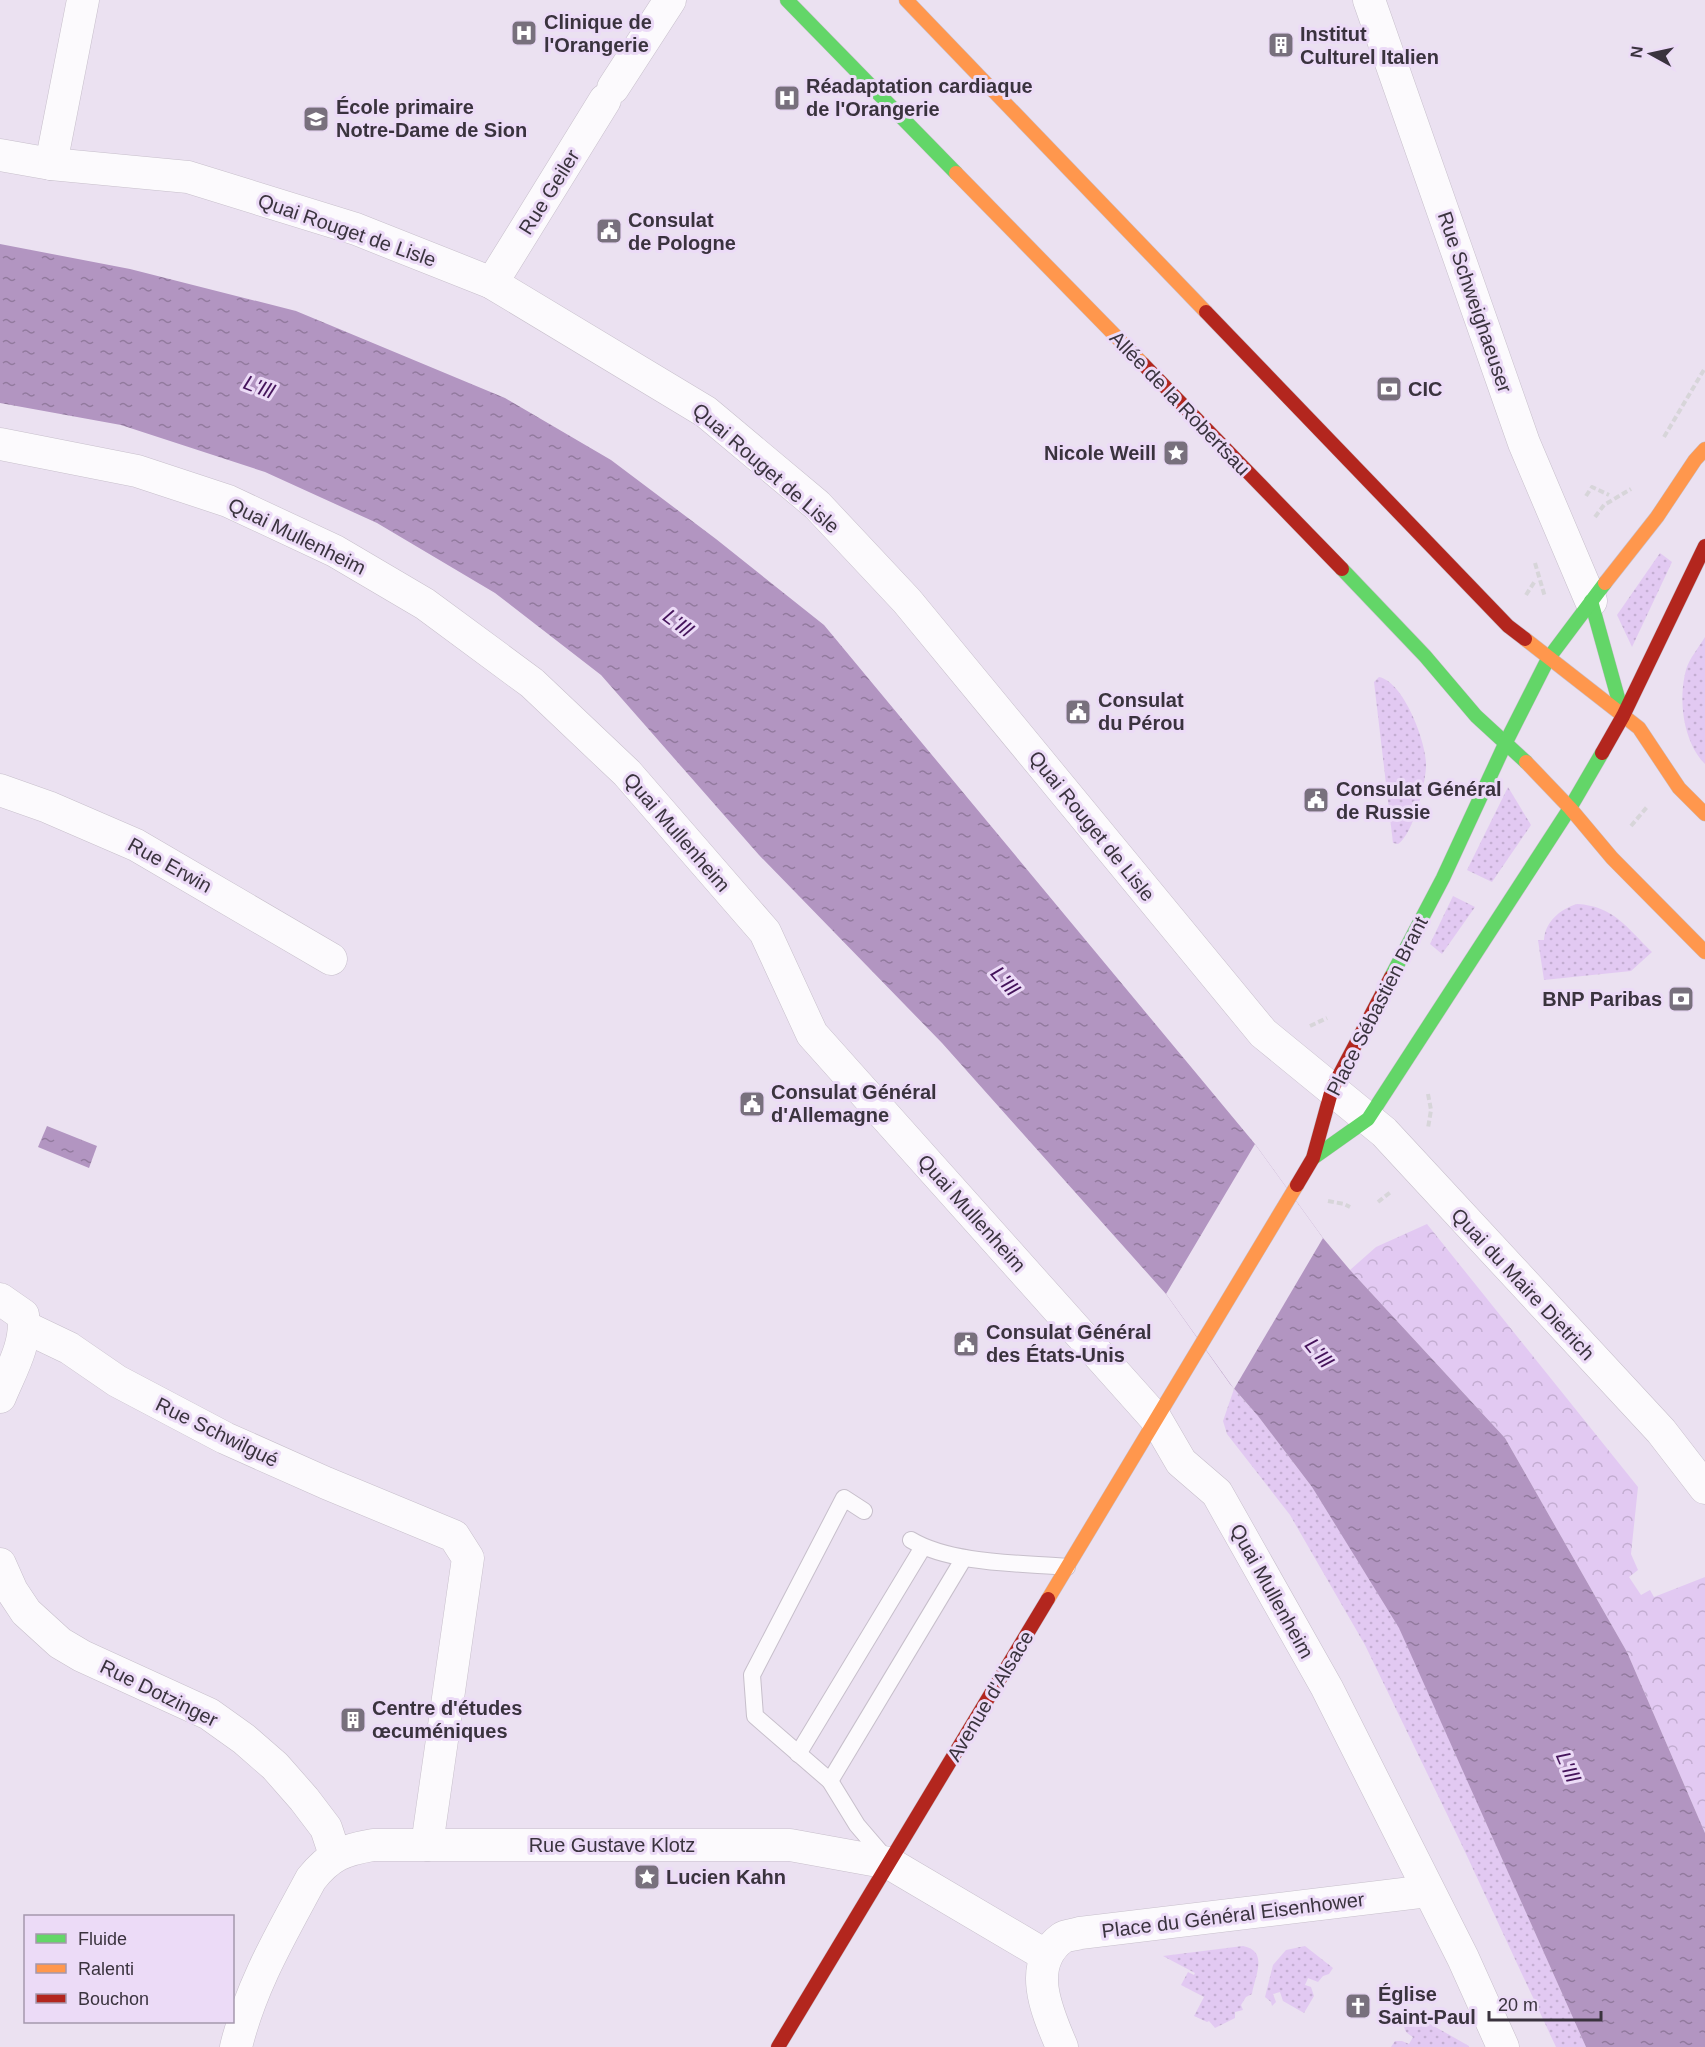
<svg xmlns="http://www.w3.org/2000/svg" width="1705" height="2047" viewBox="0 0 1705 2047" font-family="Arial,sans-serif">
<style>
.grass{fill:url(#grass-dots)}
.park{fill:url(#park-crowns)}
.water{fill:url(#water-ripples)}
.pier{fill:#ebe1f1}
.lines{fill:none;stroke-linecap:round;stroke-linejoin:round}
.lane-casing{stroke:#c7bfcb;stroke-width:18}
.street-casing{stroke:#c7bfcb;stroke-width:33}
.fast-casing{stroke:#c7bfcb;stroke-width:15}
.slow-casing{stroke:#c7bfcb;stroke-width:15}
.jam-casing{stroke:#c7bfcb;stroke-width:15}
.path{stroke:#d7d5d9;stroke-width:4;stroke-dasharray:6 3;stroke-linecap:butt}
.lane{stroke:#fcfafd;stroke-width:16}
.street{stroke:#fcfafd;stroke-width:32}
.fast{stroke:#63d668;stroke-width:14}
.slow{stroke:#ff974d;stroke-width:14}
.jam{stroke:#b3261e;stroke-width:14}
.labels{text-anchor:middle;stroke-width:6;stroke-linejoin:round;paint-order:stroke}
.poi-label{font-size:20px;font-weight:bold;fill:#3a333e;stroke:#ecdbf7;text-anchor:start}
.street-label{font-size:20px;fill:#3a333e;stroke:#ecdbf7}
.water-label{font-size:21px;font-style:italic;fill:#44135a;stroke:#ecdbf7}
</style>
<defs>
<pattern id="grass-dots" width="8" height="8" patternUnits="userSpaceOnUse" patternTransform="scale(1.5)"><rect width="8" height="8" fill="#e2c9f2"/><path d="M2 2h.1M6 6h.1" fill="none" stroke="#c3add1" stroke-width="1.8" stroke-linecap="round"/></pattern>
<pattern id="park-crowns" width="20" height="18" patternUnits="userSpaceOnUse" patternTransform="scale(1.5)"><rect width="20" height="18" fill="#e2c9f2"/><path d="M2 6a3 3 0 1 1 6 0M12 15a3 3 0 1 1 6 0" fill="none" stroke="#c3add1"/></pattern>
<pattern id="water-ripples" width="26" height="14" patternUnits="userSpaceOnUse" patternTransform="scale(1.5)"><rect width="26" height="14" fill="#b295c1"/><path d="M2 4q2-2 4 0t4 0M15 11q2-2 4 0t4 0" fill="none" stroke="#927a9e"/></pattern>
</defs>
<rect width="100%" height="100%" fill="#ebe1f1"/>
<g class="grass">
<path d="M 1660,553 L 1672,562 L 1632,647 L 1617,615 Z"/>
<path d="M 1705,637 L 1705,764 C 1683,742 1678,699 1686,670 C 1689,659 1699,647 1705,637 Z"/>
<path d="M 1379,677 C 1404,682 1427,744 1426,767 C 1425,786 1413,834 1398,844 L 1393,843 L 1374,682 Z"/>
<path d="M 1508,787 L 1531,825 L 1492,882 L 1467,870 Z"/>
<path d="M 1453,896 L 1475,907 L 1442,954 L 1430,944 Z"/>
<path d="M 1577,904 C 1614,906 1627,928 1652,952 L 1631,971 L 1544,980 L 1538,940 L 1544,940 C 1545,922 1560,909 1577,904 Z"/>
<path d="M 1234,1389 L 1258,1416 L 1312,1487 L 1399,1627 L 1586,2047 L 1556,2047 L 1460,1841 L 1365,1645 L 1290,1515 L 1227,1434 L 1223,1421 Z"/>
<path d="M 1243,1946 C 1269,1951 1255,1976 1252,1994 L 1246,1997 L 1241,2005 L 1243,2010 L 1235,2012 L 1235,2018 L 1215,2028 L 1209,2021 L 1207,2022 L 1194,2016 L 1204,1997 L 1181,1985 L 1188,1972 L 1194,1975 L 1195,1973 L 1163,1956 Z"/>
<path d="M 1305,1946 L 1333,1968 L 1329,1974 L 1323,1976 L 1318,1982 L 1308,1978 L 1305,1985 L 1311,1987 L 1314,1996 L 1304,2013 L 1283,2001 L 1280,1992 L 1273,1994 L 1276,2002 L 1272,2006 L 1271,2002 L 1265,1997 L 1273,1965 L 1286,1950 Z"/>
<path d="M 1409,2012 L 1469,2046 L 1469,2047 L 1391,2047 L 1395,2041 L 1402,2041 L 1409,2044 L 1413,2037 C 1407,2033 1404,2032 1404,2023 L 1407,2023 L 1408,2021 L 1405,2019 L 1405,2014 Z"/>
</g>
<path class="park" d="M 1427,1224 L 1638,1487 L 1631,1554 L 1638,1570 L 1629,1577 L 1641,1595 L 1650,1590 L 1654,1597 L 1705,1577 L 1705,1833 L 1627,1652 L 1505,1438 L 1350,1270 L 1376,1247 Z"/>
<g class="water">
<path d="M 0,244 L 130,269 L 296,311 L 505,398 L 611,460 L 716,539 L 824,625 L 1255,1144 L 1323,1238 L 1350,1270 L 1505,1438 L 1627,1652 L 1705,1833 L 1705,2047 L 1586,2047 L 1399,1628 L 1312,1487 L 1258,1416 L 1230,1384 L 1166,1294 L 942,1043 L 759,855 L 601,675 L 495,593 L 377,523 L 265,472 L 121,425 L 0,403 Z"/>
<path d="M 47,1126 L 97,1146 L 89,1168 L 38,1147 Z"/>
</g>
<path class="pier" d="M 1255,1144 L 1323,1238 L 1234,1389 L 1166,1294 Z"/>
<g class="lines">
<g class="lane-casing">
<g id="lane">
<path d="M 864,1511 L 844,1498 L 752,1675 L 755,1716 L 830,1781 L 857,1825 L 887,1860"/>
<path d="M 911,1540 C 951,1564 1021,1563 1067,1567"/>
<path d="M 798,1754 L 923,1547"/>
<path d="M 830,1781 L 964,1558"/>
</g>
</g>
<g class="street-casing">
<g id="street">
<path d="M 1369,0 L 1524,443 L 1591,601"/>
<path d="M 613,88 L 670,0"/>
<path d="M 0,155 L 51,164 L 188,177 L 356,229 L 492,283 L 706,412 L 817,505 L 907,601 L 1263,1033 L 1384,1132 L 1661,1431 L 1705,1488"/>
<path d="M 51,164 L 83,0"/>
<path d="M 492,283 L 605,100"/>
<path d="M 0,444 L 137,471 L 228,501 L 335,551 L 425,604 L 532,683 L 627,773 L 765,932 L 812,1034 L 1156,1419 L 1181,1462 L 1217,1493 L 1327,1688 L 1463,1958 L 1503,2047"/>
<path d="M 0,790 L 48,807 L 136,845 L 331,959"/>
<path d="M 0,1299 L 23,1315 C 28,1343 10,1372 0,1397"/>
<path d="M 25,1327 L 69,1348 L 117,1381 L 225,1438 L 326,1483 L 454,1536 L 468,1558 L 427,1845"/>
<path d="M 0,1564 L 12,1591 L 26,1612 L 60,1643 L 82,1656 L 209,1714 L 244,1739 L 275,1766 L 304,1799 L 326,1828 L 335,1855"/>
<path d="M 236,2047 C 251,1985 281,1935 311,1879 C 330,1855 344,1850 373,1845 L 790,1845 L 889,1863 L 1045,1955"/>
<path d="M 1062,2047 C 1048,2014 1025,1965 1062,1938 C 1066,1935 1074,1935 1080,1933 L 1428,1891"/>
</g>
</g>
<g class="fast-casing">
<g id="fast">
<path d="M 787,0 L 956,173"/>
<path d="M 1342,569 L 1425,656 L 1476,716 L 1526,762"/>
<path d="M 1591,601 L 1623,716"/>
<path d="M 1391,977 L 1443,878 L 1506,742 L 1548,659 L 1605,583"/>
<path d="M 1313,1158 L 1368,1119 L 1570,808 L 1602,753"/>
</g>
</g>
<g class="slow-casing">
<g id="slow">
<path d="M 906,0 L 1206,312"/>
<path d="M 956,173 L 1143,364"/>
<path d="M 1605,583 L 1657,517 L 1695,460 L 1705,449"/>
<path d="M 1525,639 L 1639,728 L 1679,788 L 1705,814"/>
<path d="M 1526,762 L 1570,808 L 1612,858 L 1705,952"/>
<path d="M 1048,1599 L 1297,1185"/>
</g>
</g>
<g class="jam-casing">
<g id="jam">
<path d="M 1206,312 L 1508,626 L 1525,639"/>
<path d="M 1143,364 L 1342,569"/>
<path d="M 1602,753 L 1623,716 L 1705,546"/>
<path d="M 1297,1185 L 1313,1158 L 1332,1089 L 1391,977"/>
<path d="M 778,2047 L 1048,1599"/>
</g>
</g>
<g class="path">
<path d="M 1664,437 L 1705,368"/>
<path d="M 1586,496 L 1592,487 L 1609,495"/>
<path d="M 1595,517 L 1604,505 L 1631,489"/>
<path d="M 1535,563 L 1545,597"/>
<path d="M 1526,595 L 1535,581"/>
<path d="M 1631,826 L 1647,807"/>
<path d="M 1310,1026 L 1327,1018"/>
<path d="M 1428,1094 L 1431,1110 L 1428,1128"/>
<path d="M 1328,1201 L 1344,1204 L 1350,1207"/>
<path d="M 1378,1202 L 1392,1191"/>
</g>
<use href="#lane" class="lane"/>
<use href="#street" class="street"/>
<use href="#fast" class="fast"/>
<use href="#slow" class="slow"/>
<use href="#jam" class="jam"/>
</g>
<defs>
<g id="hospital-square" transform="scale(1.35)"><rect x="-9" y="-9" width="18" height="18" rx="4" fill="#78707d" stroke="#ecdbf7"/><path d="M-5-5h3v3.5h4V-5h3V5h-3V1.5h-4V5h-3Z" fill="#fff"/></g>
<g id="building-square" transform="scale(1.35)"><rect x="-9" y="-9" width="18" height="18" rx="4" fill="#78707d" stroke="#ecdbf7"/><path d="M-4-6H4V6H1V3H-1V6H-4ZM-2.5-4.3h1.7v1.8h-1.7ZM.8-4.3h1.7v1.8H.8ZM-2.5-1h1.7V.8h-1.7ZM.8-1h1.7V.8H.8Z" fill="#fff"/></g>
<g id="school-square" transform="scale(1.35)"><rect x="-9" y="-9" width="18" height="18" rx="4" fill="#78707d" stroke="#ecdbf7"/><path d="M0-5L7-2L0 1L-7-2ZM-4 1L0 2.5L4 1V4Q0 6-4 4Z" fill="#fff"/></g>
<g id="civic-square" transform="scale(1.35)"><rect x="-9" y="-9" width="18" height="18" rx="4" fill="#78707d" stroke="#ecdbf7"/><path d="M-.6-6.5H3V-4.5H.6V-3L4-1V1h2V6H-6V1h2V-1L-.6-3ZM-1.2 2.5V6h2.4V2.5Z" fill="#fff"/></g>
<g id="bank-square" transform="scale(1.35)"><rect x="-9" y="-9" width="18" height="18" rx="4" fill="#78707d" stroke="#ecdbf7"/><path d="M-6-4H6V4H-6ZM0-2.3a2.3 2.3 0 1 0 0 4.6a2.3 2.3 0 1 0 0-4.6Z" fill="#fff"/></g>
<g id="sight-square" transform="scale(1.35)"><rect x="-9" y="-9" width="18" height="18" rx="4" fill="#78707d" stroke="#ecdbf7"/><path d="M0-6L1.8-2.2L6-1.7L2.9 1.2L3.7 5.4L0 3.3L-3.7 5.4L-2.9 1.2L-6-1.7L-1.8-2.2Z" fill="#fff"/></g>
<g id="church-square" transform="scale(1.35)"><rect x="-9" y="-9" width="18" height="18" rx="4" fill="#78707d" stroke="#ecdbf7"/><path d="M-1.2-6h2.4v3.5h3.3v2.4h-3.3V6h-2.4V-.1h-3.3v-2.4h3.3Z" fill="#fff"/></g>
</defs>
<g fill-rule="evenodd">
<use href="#hospital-square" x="524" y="33"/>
<use href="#building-square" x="1281" y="45"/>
<use href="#hospital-square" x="787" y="98"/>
<use href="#school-square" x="316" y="119"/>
<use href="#civic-square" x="609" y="231"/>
<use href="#bank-square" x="1389" y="389"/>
<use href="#sight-square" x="1176" y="453"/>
<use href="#civic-square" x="1078" y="712"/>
<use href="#civic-square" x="1316" y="800"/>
<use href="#bank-square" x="1681" y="999"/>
<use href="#civic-square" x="752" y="1104"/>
<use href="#civic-square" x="966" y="1344"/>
<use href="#building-square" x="353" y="1720"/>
<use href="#sight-square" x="647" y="1877"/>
<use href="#church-square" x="1358" y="2006"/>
</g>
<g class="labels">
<g class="poi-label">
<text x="544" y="29">Clinique de<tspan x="544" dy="23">l'Orangerie</tspan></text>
<text x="1300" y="41">Institut<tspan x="1300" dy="23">Culturel Italien</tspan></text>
<text x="806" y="93">Réadaptation cardiaque<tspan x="806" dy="23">de l'Orangerie</tspan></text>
<text x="336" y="114">École primaire<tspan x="336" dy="23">Notre-Dame de Sion</tspan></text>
<text x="628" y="227">Consulat<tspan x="628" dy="23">de Pologne</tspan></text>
<text x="1408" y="396">CIC</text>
<text x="1156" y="460" text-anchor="end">Nicole Weill</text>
<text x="1098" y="707">Consulat<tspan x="1098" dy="23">du Pérou</tspan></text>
<text x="1336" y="796">Consulat Général<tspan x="1336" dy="23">de Russie</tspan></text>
<text x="1662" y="1006" text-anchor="end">BNP Paribas</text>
<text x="771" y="1099">Consulat Général<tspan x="771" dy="23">d'Allemagne</tspan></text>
<text x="986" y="1339">Consulat Général<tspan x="986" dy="23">des États-Unis</tspan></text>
<text x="372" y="1715">Centre d'études<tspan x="372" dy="23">œcuméniques</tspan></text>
<text x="666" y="1884">Lucien Kahn</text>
<text x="1378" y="2001">Église<tspan x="1378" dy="23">Saint-Paul</tspan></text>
</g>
<g class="street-label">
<text transform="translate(549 192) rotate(-58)" y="7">Rue Geiler</text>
<text transform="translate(347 230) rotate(19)" y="7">Quai Rouget de Lisle</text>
<text transform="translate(1475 302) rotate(71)" y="7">Rue Schweighaeuser</text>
<text transform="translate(1180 403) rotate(46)" y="7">Allée de la Robertsau</text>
<text transform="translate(766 468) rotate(41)" y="7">Quai Rouget de Lisle</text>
<text transform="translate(297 536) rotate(26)" y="7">Quai Mullenheim</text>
<text transform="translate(1092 826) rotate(51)" y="7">Quai Rouget de Lisle</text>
<text transform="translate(677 832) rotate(49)" y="7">Quai Mullenheim</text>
<text transform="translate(170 865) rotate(29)" y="7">Rue Erwin</text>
<text transform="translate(1377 1006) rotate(-63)" y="7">Place Sébastien Brant</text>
<text transform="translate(972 1213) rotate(48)" y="7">Quai Mullenheim</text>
<text transform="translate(1523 1284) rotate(47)" y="7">Quai du Maire Dietrich</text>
<text transform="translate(217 1432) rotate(26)" y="7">Rue Schwilgué</text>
<text transform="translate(1272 1591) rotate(61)" y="7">Quai Mullenheim</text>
<text transform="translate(159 1693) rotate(26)" y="7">Rue Dotzinger</text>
<text transform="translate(990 1696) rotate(-59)" y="7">Avenue d'Alsace</text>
<text x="612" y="1852">Rue Gustave Klotz</text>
<text transform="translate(1233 1915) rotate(-7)" y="7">Place du Général Eisenhower</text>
</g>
<g class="water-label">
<text transform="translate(259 387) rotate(21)" y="7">L'Ill</text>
<text transform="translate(678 623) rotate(38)" y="7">L'Ill</text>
<text transform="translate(1005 981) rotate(49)" y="7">L'Ill</text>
<text transform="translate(1319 1353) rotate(51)" y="7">L'Ill</text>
<text transform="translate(1568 1767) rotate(67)" y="7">L'Ill</text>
</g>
</g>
<rect x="24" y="1915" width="210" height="108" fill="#ecdbf7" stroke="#a598ad" stroke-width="1.5"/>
<rect x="36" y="1934" width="30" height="9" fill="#63d668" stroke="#a598ad" stroke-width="1.5"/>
<text x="78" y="1945" font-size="18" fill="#3a333e">Fluide</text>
<rect x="36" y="1964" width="30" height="9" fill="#ff974d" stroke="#a598ad" stroke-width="1.5"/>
<text x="78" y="1975" font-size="18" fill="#3a333e">Ralenti</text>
<rect x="36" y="1994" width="30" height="9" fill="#b3261e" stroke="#a598ad" stroke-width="1.5"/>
<text x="78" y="2005" font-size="18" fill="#3a333e">Bouchon</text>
<g transform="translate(1651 54) rotate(278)" stroke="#ecdbf7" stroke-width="4.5" paint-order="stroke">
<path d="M0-4.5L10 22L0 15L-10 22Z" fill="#3a333e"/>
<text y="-9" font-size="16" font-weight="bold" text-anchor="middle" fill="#3a333e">N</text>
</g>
<path d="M1489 2011v9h112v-9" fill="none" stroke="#3a333e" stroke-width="3"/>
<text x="1498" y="2011" font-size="18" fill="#3a333e" stroke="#ecdbf7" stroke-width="4.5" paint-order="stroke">20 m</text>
</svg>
